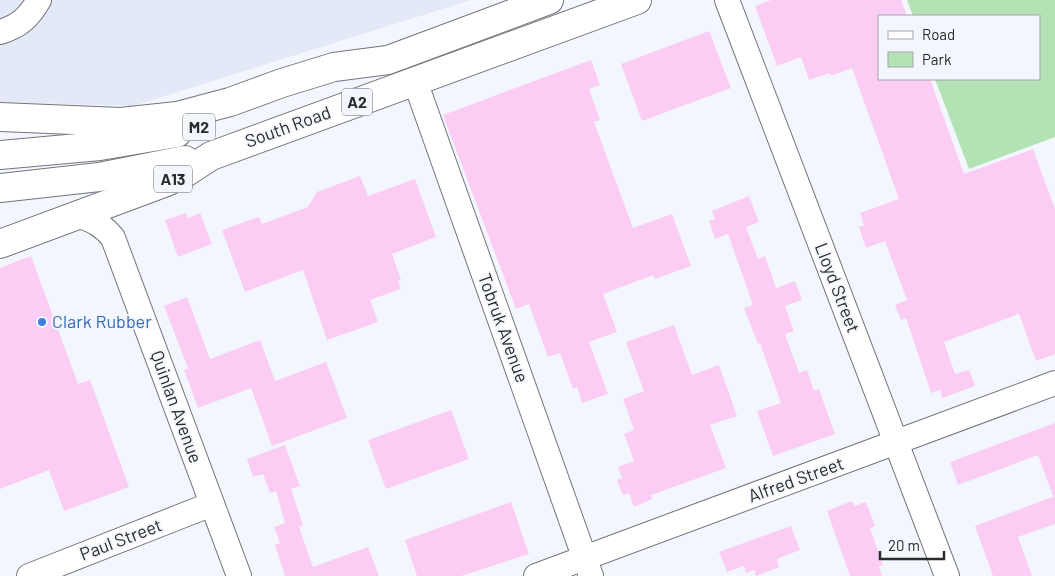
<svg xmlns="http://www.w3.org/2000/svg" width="1055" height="576" viewBox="0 0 1055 576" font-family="Barlow,sans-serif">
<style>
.built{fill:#e3e9f6}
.green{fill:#b3e3b5}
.building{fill:#fbcdf5}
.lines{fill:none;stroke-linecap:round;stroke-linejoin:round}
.minor-casing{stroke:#72757a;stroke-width:26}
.highway-casing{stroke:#72757a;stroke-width:30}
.minor{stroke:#fff;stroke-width:24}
.highway{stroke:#fff;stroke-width:28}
.shop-dot{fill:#3f7fe0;stroke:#f3f6fc;stroke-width:2}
.labels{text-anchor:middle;stroke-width:4;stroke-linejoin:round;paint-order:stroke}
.shield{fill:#f3f6fc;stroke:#66686b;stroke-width:1}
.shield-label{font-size:16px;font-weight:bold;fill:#2a2b2d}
.street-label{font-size:18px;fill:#2a2b2d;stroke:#f3f6fc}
.shop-label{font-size:18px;fill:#366cbe;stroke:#f3f6fc;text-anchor:start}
</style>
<rect width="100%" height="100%" fill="#f3f6fc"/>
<path class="built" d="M 0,0 L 471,0 L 133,106 L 0,102 Z"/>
<path class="green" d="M 907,0 L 1055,0 L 1055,137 L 969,169 L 935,79 L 1039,79 L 1039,16 L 913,16 Z"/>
<g class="building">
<path d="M 771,0 L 901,0 L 907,16 L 879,16 L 879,79 L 930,79 L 964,174 L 1033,149 L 1055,209 L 1055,354 L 1036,361 L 1019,314 L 944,342 L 955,374 L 969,370 L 975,386 L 942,398 L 940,390 L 931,393 L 906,318 L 901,320 L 895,305 L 907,300 L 885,241 L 866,248 L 859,227 L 864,225 L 860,213 L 899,199 L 852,68 L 831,76 L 830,73 L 809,80 L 801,57 L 777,66 L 755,6 Z"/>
<path d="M 709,31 L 731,88 L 642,121 L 621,64 Z"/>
<path d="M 591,60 L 600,85 L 589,89 L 600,120 L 594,122 L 633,228 L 672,214 L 691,266 L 655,279 L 653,275 L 603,294 L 617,332 L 589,342 L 608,394 L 582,403 L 577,387 L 573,389 L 560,353 L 548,357 L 529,304 L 516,309 L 443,115 Z"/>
<path d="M 360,176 L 368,196 L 415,179 L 436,237 L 392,254 L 401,280 L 398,281 L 401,289 L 370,300 L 378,322 L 327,340 L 303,270 L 245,292 L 222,230 L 259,217 L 262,224 L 308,207 L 317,192 Z"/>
<path d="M 749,196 L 759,222 L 746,227 L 758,259 L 765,256 L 776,288 L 795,281 L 802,300 L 785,306 L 794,331 L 785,334 L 799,373 L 807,370 L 814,391 L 819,389 L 835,434 L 773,456 L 757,411 L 781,403 L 760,343 L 758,344 L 744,308 L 753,305 L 728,234 L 715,239 L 709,221 L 715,219 L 712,211 Z"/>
<path d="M 186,213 L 188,218 L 200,213 L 212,244 L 178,257 L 165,220 Z"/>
<path d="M 31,256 L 78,384 L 90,380 L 129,487 L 64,511 L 49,470 L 0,489 L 0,268 Z"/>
<path d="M 187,297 L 210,359 L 260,340 L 275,381 L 326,362 L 347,418 L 272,446 L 251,388 L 198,408 L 184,370 L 188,368 L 164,306 Z"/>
<path d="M 674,325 L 692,375 L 719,365 L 737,416 L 710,425 L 726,468 L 651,495 L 652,499 L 634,507 L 629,493 L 623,495 L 617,480 L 622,478 L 618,467 L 634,461 L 624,434 L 634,430 L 623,399 L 644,391 L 626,342 Z"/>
<path d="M 451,410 L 469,459 L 386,489 L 368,440 Z"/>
<path d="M 1055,423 L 1055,495 L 1053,496 L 1038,455 L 958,485 L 950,462 Z"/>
<path d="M 285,445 L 300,486 L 291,489 L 303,525 L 299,527 L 313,567 L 368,547 L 379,576 L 285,576 L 275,545 L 280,543 L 274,527 L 285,523 L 276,491 L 270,493 L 263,474 L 253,477 L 247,459 Z"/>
<path d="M 1055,496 L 1055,524 L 1018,537 L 1032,576 L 993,576 L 975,526 Z"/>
<path d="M 852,501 L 854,506 L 866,502 L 875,526 L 870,528 L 883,565 L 879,566 L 882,576 L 850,576 L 827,511 Z"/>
<path d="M 511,502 L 529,554 L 461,576 L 417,576 L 405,540 Z"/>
<path d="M 791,526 L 800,550 L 777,559 L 779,567 L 756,576 L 754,570 L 746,573 L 744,566 L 727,572 L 719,552 Z"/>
</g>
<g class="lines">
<g class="minor-casing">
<g id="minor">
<path d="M 727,0 L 947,576"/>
<path d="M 0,32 C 20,26 29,17 39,0"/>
<path d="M 415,81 L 591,576"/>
<path d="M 77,215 C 92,220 103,225 113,238 L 239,576"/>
<path d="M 29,576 L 212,504"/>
<path d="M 536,576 L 1055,383"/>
</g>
</g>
<g class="highway-casing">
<g id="highway">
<path d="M 0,117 L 121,122 L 177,116 L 230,102 L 282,83 L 334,67 L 388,60 L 549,0"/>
<path d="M 0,155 L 100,146 L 177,133"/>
<path d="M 0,188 L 99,177 L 185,160"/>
<path d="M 0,244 L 164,183 L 182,175 L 211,156 L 637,0"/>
</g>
</g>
<use href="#minor" class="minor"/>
<use href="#highway" class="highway"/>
</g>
<circle class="shop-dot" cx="42" cy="322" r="5"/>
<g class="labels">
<g class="shield">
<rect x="342" y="88.5" width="30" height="27" rx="4"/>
<rect x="183" y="113.5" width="32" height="27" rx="4"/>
<rect x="154" y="165.5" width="38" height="27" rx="4"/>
</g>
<g class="shield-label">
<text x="357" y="108">A2</text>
<text x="199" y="133">M2</text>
<text x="173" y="185">A13</text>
</g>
<g class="street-label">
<text transform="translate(288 127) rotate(-20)" y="6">South Road</text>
<text transform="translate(837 288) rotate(69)" y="6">Lloyd Street</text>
<text transform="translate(503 328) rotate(70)" y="6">Tobruk Avenue</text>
<text transform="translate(176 407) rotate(70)" y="6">Quinlan Avenue</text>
<text transform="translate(796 480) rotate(-20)" y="6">Alfred Street</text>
<text transform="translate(121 540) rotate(-21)" y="6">Paul Street</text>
</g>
<g class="shop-label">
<text x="52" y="328">Clark Rubber</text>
</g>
</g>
<rect x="878" y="15" width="162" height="65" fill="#f3f6fc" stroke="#a3a5a9"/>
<rect x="888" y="31" width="25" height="8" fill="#ffffff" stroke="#a3a5a9"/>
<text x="922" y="40" font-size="15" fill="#2a2b2d">Road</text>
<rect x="888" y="52" width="25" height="15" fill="#b3e3b5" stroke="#a3a5a9"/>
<text x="922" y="65" font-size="15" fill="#2a2b2d">Park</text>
<path d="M880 551v8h64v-8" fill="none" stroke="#2a2b2d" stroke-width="2.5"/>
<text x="888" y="551" font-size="15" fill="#2a2b2d" stroke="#f3f6fc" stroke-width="4" paint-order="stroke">20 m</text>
</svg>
